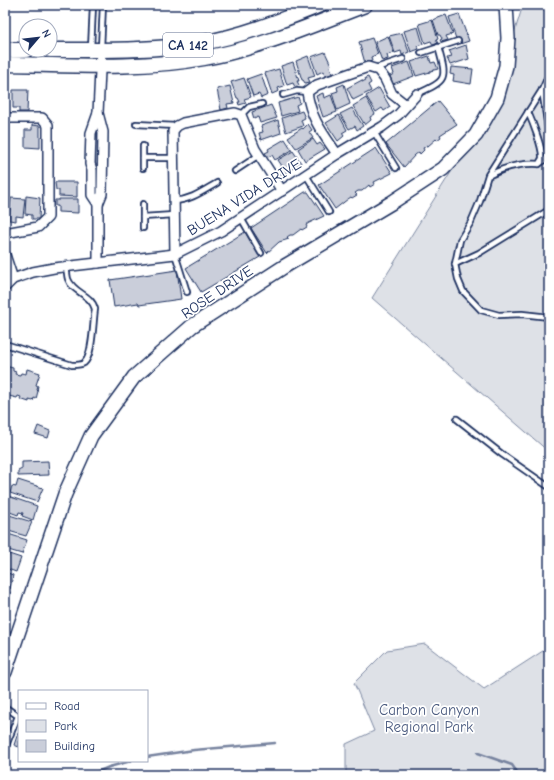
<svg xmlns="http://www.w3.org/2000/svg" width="554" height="780" viewBox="0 0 554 780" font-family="'Comic Neue',sans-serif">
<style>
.green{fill:#dee1e7;stroke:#7c88a2}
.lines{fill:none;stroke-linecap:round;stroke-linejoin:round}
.stream{stroke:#77839f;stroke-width:2.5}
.building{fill:#caceda;stroke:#1b2f5e}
.lane-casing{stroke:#1b2f5e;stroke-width:8}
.street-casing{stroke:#1b2f5e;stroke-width:12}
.secondary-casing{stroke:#1b2f5e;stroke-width:16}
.primary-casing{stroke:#1b2f5e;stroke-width:17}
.lane{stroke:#fff;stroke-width:4.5}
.street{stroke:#fff;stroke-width:9}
.secondary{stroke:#fff;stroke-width:13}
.primary{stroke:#fff;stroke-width:14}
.labels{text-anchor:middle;stroke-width:3.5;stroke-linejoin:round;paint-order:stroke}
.shield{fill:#fff;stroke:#5f6d8e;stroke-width:1}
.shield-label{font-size:14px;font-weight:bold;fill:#1b2f5e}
.street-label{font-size:15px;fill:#1b2f5e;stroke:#fff}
.park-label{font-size:15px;fill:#4c5c80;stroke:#fff}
</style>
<rect width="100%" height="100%" fill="#fff"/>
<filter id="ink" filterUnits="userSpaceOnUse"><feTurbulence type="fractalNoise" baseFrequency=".025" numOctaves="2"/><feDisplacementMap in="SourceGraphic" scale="8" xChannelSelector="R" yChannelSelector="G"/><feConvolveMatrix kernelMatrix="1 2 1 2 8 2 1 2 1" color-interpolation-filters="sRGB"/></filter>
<g filter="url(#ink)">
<g class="green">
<path d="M 523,5 L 549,5 L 549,452 L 372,298 L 490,110 Z"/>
<path d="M 425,644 L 484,689 L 549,647 L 549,775 L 346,775 L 346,744 L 374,731 L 354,683 L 387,650 Z"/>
</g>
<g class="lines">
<g class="stream">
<path d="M 478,753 L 512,765 L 519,775"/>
<path d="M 147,757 L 194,750 L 275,743"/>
<path d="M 90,775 L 109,767 L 131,761"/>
</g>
</g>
<g class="building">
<path d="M 459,14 L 469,41 L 460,44 L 458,38 L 456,39 L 449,17 Z"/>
<path d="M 446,15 L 453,34 L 446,36 L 448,40 L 441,42 L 440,40 L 442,39 L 440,35 L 438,35 L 433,20 Z"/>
<path d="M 432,20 L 438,39 L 436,40 L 438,43 L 433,45 L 431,41 L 425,43 L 419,24 Z"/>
<path d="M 418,27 L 423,44 L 417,46 L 419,49 L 411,52 L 404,31 Z"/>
<path d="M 402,33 L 409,52 L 402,55 L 401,51 L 395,53 L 389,36 Z"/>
<path d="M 388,36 L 394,53 L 387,55 L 388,59 L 382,61 L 375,42 Z"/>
<path d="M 372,38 L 378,54 L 371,57 L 372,61 L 365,63 L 359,42 Z"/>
<path d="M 466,45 L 469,59 L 450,65 L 447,58 L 452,57 L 449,51 Z"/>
<path d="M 325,52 L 331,65 L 330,66 L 332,74 L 325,76 L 323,71 L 317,74 L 311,57 Z"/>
<path d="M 308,56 L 315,76 L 308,78 L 310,82 L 305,83 L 303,80 L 302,80 L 296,61 Z"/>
<path d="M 429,56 L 431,63 L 435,62 L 438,69 L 430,71 L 430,72 L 416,76 L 411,62 Z"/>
<path d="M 293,62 L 299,81 L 297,81 L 299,85 L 295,87 L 293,83 L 287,85 L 281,66 Z"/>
<path d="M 409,62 L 414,76 L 393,84 L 390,76 L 394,74 L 392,68 Z"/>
<path d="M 451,67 L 473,69 L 471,84 L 453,81 L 454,75 L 450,74 Z"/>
<path d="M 279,69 L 284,86 L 278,88 L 279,91 L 272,94 L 265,73 Z"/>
<path d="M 261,74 L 268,95 L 261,98 L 259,94 L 253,96 L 247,79 Z"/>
<path d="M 368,77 L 371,83 L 368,85 L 371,91 L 353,100 L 347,88 L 362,80 L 362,82 L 366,80 L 365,78 Z"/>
<path d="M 244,78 L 251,97 L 244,99 L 246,103 L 239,105 L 238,102 L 240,102 L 238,98 L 237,98 L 231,82 Z"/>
<path d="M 344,84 L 350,104 L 337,110 L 332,93 L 338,91 L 337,87 Z"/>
<path d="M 230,86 L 234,103 L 227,104 L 228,108 L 221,110 L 217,89 Z"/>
<path d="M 379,88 L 390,107 L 384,111 L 382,108 L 376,112 L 366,96 Z"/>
<path d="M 13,90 L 28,90 L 27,112 L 19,112 L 19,108 L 13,108 Z"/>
<path d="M 323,93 L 324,98 L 331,95 L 337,112 L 323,117 L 316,96 Z"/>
<path d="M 298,97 L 300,103 L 296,105 L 298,111 L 281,116 L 278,103 Z"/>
<path d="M 366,98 L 375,114 L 370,117 L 371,120 L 365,125 L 353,106 Z"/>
<path d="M 438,101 L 457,124 L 440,135 L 441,137 L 437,140 L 436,139 L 428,146 L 428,145 L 423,148 L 424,150 L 420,154 L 419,152 L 415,155 L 404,167 L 386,144 Z"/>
<path d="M 271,105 L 277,118 L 260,123 L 258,117 L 254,119 L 252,112 Z"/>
<path d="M 352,108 L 363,126 L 357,130 L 355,126 L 349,129 L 340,114 Z"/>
<path d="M 302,111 L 305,118 L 301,120 L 303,126 L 286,132 L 282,118 Z"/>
<path d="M 339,115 L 347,130 L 342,133 L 344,136 L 338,141 L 326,123 Z"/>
<path d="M 278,120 L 281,133 L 261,140 L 259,133 L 263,132 L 261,126 Z"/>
<path d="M 308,124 L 312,130 L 309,132 L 313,138 L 296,148 L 288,137 L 302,128 L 303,129 Z"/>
<path d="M 32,125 L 40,126 L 40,148 L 25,147 L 25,130 L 32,130 Z"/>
<path d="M 285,139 L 292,150 L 275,160 L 272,155 L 268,157 L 265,153 L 269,151 L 268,149 Z"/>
<path d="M 313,139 L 317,145 L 320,143 L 325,149 L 305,161 L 298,149 Z"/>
<path d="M 376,148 L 392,173 L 374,182 L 375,184 L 370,187 L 369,185 L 362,191 L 358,191 L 355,193 L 357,195 L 352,198 L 351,197 L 348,199 L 335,209 L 319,185 Z"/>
<path d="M 293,151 L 301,163 L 282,175 L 278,169 L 282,166 L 278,160 Z"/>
<path d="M 55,182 L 77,182 L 77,197 L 59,196 L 59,190 L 56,190 Z"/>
<path d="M 305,192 L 308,192 L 324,216 L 309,223 L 306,225 L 307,227 L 302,230 L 301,229 L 293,235 L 290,235 L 287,237 L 289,239 L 279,242 L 267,253 L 251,228 Z"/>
<path d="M 26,196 L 40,198 L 39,219 L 32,219 L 32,215 L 25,214 Z"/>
<path d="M 11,198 L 25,199 L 23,217 L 16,216 L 16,221 L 9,220 Z"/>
<path d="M 59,199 L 78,199 L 78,213 L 58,212 L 58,206 L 55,206 L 55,200 L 59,200 Z"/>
<path d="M 245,232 L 260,257 L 201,292 L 186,268 Z"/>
<path d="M 177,270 L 181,299 L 139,305 L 138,303 L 114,307 L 110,280 Z"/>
<path d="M 5,366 L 13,368 L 13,371 L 16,372 L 15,374 L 20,375 L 21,373 L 26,374 L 27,369 L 40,373 L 36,385 L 38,386 L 37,390 L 38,391 L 36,399 L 34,398 L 33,401 L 29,400 L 29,402 L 20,399 L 21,397 L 18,396 L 17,398 L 5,395 Z"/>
<path d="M 38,426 L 50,431 L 48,438 L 35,434 Z"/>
<path d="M 48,461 L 49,475 L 18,476 L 18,471 L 22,469 L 22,462 Z"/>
<path d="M 18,480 L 43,488 L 37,502 L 10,493 L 12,486 L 16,487 Z"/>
<path d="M 8,496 L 37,506 L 33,520 L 22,516 L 23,513 L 19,512 L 18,515 L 7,511 L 9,505 L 8,504 L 8,502 L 7,501 Z"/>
<path d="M 6,514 L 32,522 L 26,536 L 5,530 Z"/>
<path d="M 5,533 L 27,540 L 22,554 L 5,549 Z"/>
<path d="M 9,554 L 21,558 L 16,572 L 5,568 L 5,556 L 8,557 Z"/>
<path d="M 5,572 L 13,575 L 10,589 L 5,587 Z"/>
<path d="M 5,590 L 10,592 L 5,606 Z"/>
<path d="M 18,733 L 19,734 L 19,747 L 14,745 Z"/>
</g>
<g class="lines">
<g class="lane-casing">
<g id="lane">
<path d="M 101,48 L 103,5"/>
<path d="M 91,49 L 93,5"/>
<path d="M 421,53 L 458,41"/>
<path d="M 376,68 L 403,59"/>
<path d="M 549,74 L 542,90 L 488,175 L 480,201 L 471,222 L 460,240 L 455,264 L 458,279 L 463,291 L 481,310 L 499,315 L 522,314 L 549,317"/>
<path d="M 542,90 L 549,134"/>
<path d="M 417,94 C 448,80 447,79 438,47"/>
<path d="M 283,95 L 297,91 L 307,92"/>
<path d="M 241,115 L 249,107 L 262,104"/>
<path d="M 136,124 L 176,126"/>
<path d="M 374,132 L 396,168"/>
<path d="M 143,158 L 173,158"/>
<path d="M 539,164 L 549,157"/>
<path d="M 143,168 L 143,146"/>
<path d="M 235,171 L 259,155"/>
<path d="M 306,175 L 329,212"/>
<path d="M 490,175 C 505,167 521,163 539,164 C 539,163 542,159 542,158 C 543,148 532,121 528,112"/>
<path d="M 174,201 C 191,200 203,191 217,183"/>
<path d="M 143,217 L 174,215"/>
<path d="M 241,218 L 261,253"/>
<path d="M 143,228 L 143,204"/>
<path d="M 175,254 L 187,292"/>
<path d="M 455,264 L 479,253 L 549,210"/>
<path d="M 5,344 L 72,365 C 77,365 81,365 84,363 C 93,356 93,321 95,309 C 91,294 73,293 68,279 C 67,276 67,271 66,267"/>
<path d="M 457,419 L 503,455 L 549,487"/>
<path d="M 5,707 L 18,716 L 5,748"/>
</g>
</g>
<g class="street-casing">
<g id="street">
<path d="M 98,113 L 91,133 L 90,164 L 92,170 L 92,195 L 98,204"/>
<path d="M 5,118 L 42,118 L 48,125 L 48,217 L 38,227 L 5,233"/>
<path d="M 337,154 C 322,132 311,119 307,92 L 317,85 L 368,67 L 378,70 L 385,79 L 392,94 L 406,105"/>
<path d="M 175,254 L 173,131 L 177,126 L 183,123 L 235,113 L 241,115 L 255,149 L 282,191"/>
<path d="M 5,255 L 13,279"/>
<path d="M 98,263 L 98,204 L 102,194 L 103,132 L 98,113 L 101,50"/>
<path d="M 5,287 L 13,279 L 33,272 L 54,268 L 175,254 L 221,231 L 337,154 L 382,127 L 398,115 L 417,94"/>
</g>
</g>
<g class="secondary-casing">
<path id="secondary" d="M 5,672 L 65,494 L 91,436 L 134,377 L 192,326 L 285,266 L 391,203 L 443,169 L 476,135 L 497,98 L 506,66 L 508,38 L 506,5"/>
</g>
<g class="primary-casing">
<g id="primary">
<path d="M 5,50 L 26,50"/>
<path d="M 50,50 C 100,50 152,51 202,43 C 243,36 282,20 320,5"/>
<path d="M 5,64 C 71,65 139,70 204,58 C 260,48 312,25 365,5"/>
</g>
</g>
<use href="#lane" class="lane"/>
<use href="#street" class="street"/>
<use href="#secondary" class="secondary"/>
<use href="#primary" class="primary"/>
</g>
</g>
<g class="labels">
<rect class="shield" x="163" y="33" width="50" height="24" rx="3"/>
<g class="shield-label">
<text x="188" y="50">CA 142</text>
</g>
<g class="street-label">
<text transform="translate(244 197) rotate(-32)" y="5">BUENA VIDA DRIVE</text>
<text transform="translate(217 292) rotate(-34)" y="5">ROSE DRIVE</text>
</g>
<g class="park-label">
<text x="429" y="715">Carbon Canyon<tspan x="429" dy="17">Regional Park</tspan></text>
</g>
</g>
<rect width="554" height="780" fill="none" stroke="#fff" stroke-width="20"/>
<rect x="10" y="10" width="534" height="760" fill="none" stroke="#1b2f5e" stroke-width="1.5" filter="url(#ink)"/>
<rect x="18" y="690" width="130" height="72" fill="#ffffff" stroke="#a4acbf"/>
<rect x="26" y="703" width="20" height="6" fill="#ffffff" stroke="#a4acbf"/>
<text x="54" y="710" font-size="12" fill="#1b2f5e">Road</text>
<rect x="26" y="720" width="20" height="12" fill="#dee1e7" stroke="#a4acbf"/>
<text x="54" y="730" font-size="12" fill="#1b2f5e">Park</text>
<rect x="26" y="740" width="20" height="12" fill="#caceda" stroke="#a4acbf"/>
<text x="54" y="750" font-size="12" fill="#1b2f5e">Building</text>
<g transform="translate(38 38) rotate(62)"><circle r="19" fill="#ffffff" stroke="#a4acbf"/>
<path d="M0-3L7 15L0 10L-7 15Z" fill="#1b2f5e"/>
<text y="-6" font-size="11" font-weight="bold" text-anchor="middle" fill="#1b2f5e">N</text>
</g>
</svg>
